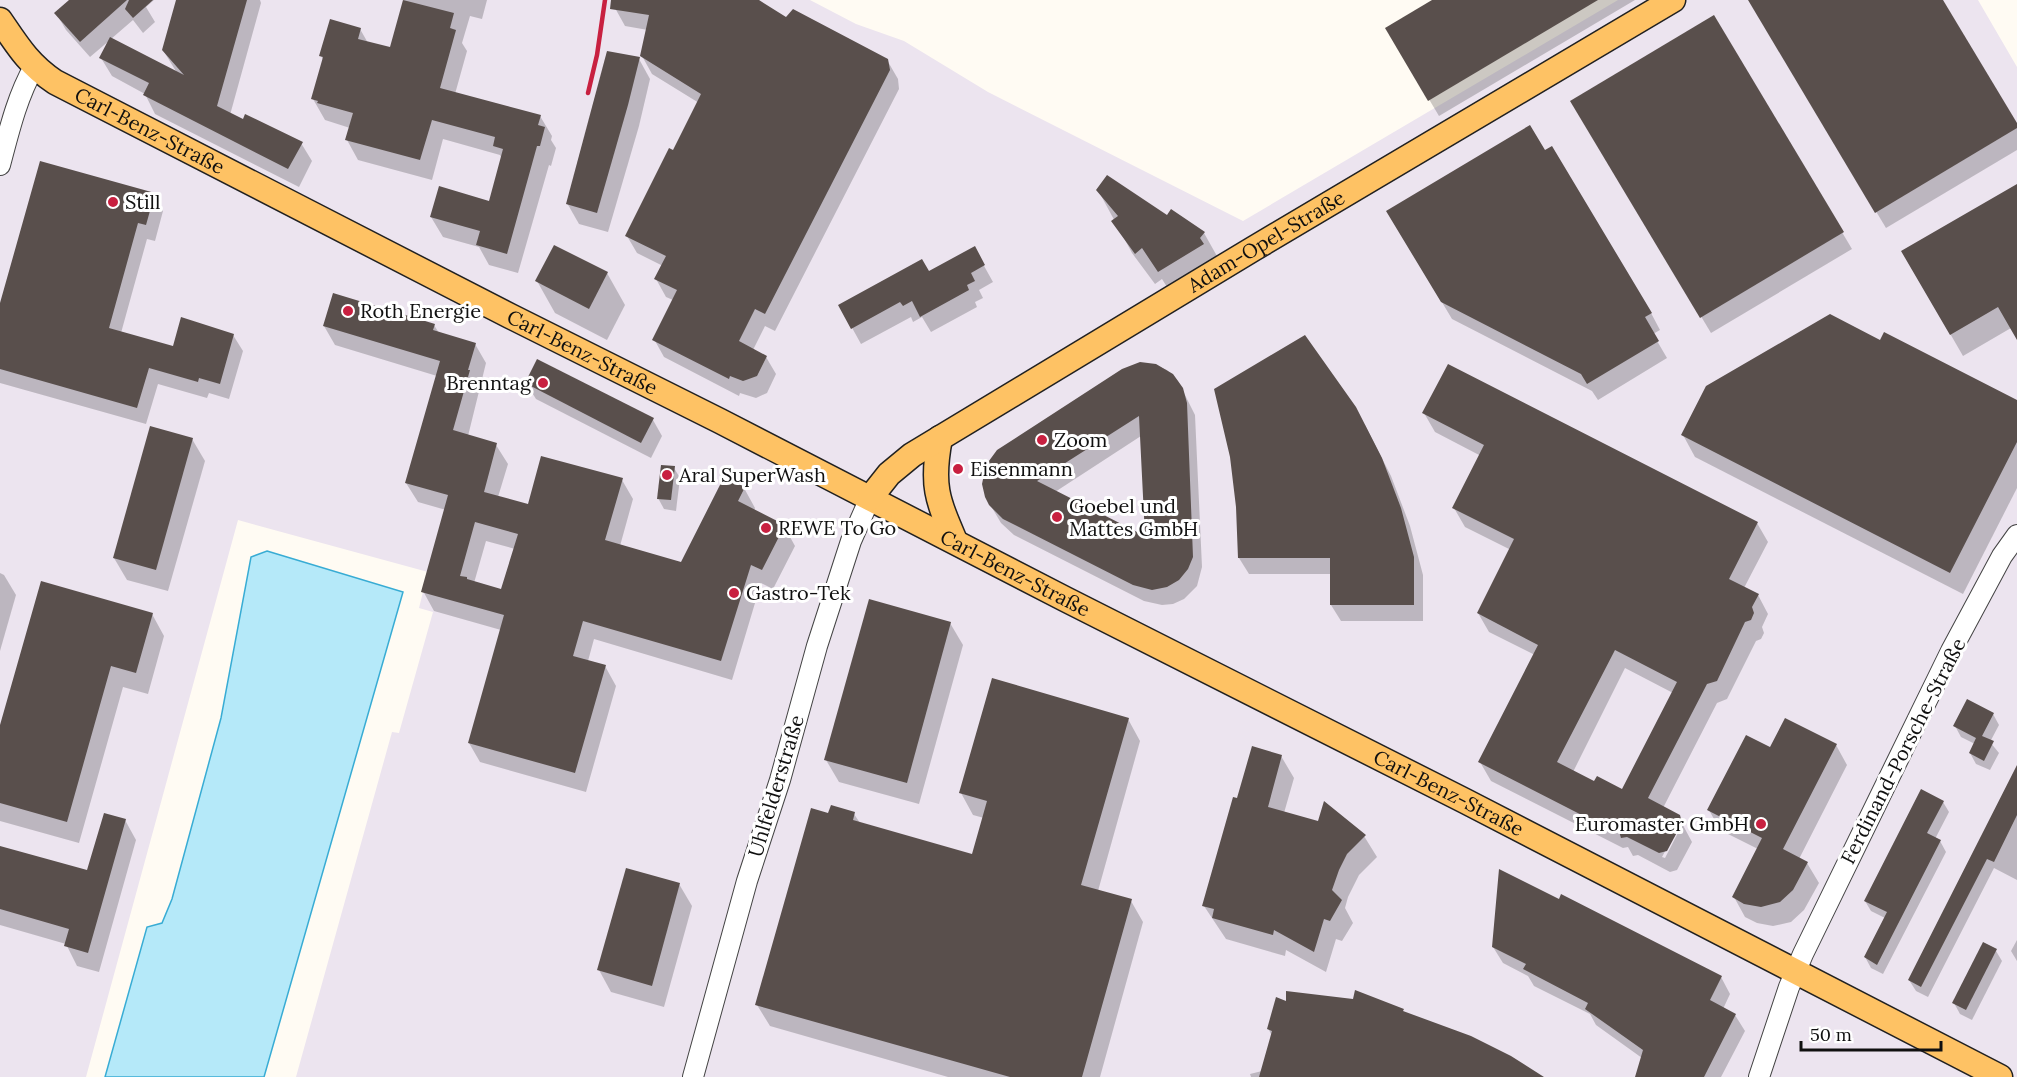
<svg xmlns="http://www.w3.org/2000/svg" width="2017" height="1077" viewBox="0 0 2017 1077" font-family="Lora,serif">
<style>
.industrial{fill:#ece4ef}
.water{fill:#b5e9f9;stroke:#38acd4;stroke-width:1.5}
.shadow{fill:#0003;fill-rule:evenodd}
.building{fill:#594f4c;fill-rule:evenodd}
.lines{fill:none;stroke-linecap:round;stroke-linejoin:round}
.minor-casing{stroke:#434343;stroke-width:22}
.major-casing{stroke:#212121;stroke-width:27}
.minor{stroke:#fff;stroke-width:20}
.major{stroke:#fec264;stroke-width:24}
.rail{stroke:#c82040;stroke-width:4.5}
.poi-dot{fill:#c82040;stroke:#fff;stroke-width:2}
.labels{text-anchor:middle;stroke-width:6;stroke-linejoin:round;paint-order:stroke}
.street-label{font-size:20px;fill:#101010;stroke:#fff}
.poi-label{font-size:20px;fill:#101010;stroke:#fff;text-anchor:start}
</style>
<rect width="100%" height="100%" fill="#fffbf3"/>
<path class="industrial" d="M 0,0 L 810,0 L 856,24 L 904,41 L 988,92 L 1243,221 L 1618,0 L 1978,0 L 2017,67 L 2017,1077 L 296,1077 L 392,732 L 399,733 L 433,612 L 419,608 L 428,572 L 238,520 L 86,1077 L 0,1077 Z"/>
<path class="water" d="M 267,551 L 403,592 L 264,1077 L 105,1077 L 147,927 L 162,923 L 172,899 L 221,718 L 251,557 Z"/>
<g class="shadow">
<path d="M 71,0 L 154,0 L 146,7 L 155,22 L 143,33 L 133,20 L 111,39 L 177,73 L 163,50 L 177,0 L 260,0 L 261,3 L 230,115 L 301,143 L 312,161 L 299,187 L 155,114 L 145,94 L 112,76 L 101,58 L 110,40 L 90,57 L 66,30 L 56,13 Z"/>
<path d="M 404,0 L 487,0 L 482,19 L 470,16 L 462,43 L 467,51 L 455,94 L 540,116 L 552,136 L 551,140 L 556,148 L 551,166 L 549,165 L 518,273 L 489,265 L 479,247 L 443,237 L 431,217 L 490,202 L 502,159 L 500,155 L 443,139 L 432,180 L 358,160 L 347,140 L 350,128 L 325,120 L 313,99 L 324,61 L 321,56 L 360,29 L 368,43 L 391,49 Z"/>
<path d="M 615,0 L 756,0 L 787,19 L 887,60 L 898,79 L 899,89 L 775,331 L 765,326 L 753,350 L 766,357 L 776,374 L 767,393 L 756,398 L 740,393 L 739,396 L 664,357 L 654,339 L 673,300 L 666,297 L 656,279 L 663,266 L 637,253 L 627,236 L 674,152 L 699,103 L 652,74 L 642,56 L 648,30 L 625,26 L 615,8 Z"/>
<path d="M 1435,0 L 1635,0 L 1439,116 L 1387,29 Z"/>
<path d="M 1749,0 L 1941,0 L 2017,126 L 2017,150 L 1886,228 Z"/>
<path d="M 1714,17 L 1852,249 L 1711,333 L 1572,101 Z"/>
<path d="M 639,59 L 650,79 L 639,126 L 608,232 L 579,224 L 567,203 Z"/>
<path d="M 2017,187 L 2017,337 L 2011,328 L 1963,356 L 1903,252 Z"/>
<path d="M 1098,190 L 1204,233 L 1222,265 L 1177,303 L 1162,279 L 1155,284 L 1132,253 Z"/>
<path d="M 154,195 L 163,211 L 155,241 L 147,239 L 121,333 L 174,348 L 233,335 L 243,351 L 229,399 L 209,393 L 207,398 L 158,384 L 146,424 L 0,383 L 0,309 Z"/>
<path d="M 1388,212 L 1651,313 L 1660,330 L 1653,334 L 1667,358 L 1598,400 L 1592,391 L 1452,319 Z"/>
<path d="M 974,248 L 993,282 L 979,290 L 983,298 L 975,302 L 977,307 L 931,332 L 922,317 L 913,322 L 911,317 L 861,344 L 840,306 L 929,273 Z"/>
<path d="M 607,273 L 625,305 L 607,340 L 555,313 L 537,281 Z"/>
<path d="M 434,325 L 439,333 L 475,344 L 486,363 L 468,436 L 496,445 L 508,464 L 498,497 L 529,506 L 622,480 L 633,499 L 620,546 L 681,564 L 744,488 L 755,508 L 754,511 L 784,526 L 795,546 L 773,589 L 761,583 L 732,680 L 594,639 L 588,661 L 605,666 L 616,686 L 586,792 L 480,762 L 469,743 L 501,630 L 434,611 L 423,591 L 446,510 L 418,502 L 406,483 L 437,376 L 335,345 L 324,326 ZM 486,541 L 515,549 L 502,590 L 474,583 Z"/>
<path d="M 1881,342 L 2017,402 L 2017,488 L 1963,594 L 1695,457 L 1683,435 Z"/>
<path d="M 1155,365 L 1167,370 L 1178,381 L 1195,415 L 1202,567 L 1197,586 L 1184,599 L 1173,604 L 1162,605 L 1144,601 L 1014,535 L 1001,523 L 991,506 ZM 1141,436 L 1146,539 L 1055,492 Z"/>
<path d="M 526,383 L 653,420 L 662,436 L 651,458 L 536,399 Z"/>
<path d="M 1424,413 L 1757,523 L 1768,542 L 1744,588 L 1758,595 L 1768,614 L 1762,627 L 1764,633 L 1761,639 L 1756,641 L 1727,699 L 1717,703 L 1663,808 L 1678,816 L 1692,842 L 1677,870 L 1670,872 L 1638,855 L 1633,856 L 1628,847 L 1623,848 L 1491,781 L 1480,762 L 1535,655 L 1489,632 L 1478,613 L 1511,550 L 1465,527 L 1454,508 L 1481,456 L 1435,432 ZM 1625,668 L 1673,693 L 1622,791 L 1595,783 L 1573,772 ZM 1678,827 L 1681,827 L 1665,858 L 1662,857 Z"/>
<path d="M 1365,425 L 1391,476 L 1410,526 L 1423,575 L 1423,621 L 1341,621 L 1331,605 L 1331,574 L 1249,574 L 1239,558 Z"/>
<path d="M 192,439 L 205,461 L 168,591 L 127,580 L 114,558 Z"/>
<path d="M 674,468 L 680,478 L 676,511 L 664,509 L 658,498 Z"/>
<path d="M 0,573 L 4,575 L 16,595 L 0,651 Z"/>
<path d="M 152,614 L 164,636 L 148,694 L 123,687 L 79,843 L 0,821 L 0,730 Z"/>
<path d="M 950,623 L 963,645 L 919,804 L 839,782 L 826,760 Z"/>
<path d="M 1993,714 L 1999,725 L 1990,742 L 1999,753 L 1990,770 L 1976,764 L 1970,753 L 1975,744 L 1961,737 L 1955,726 Z"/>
<path d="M 1128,719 L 1140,741 L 1098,891 L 1131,901 L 1143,922 L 1100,1077 L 948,1077 L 770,1026 L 757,1005 L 830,815 L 854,814 L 860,823 L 973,856 L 984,818 L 973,815 L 961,793 Z"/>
<path d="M 1836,745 L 1847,765 L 1799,859 L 1807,863 L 1819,883 L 1804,910 L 1791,922 L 1773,926 L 1757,923 L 1745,917 L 1734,897 L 1758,849 L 1720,830 L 1709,810 L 1771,749 Z"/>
<path d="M 1281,756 L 1294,778 L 1284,813 L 1364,836 L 1377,857 L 1359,875 L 1348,897 L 1345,908 L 1353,923 L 1342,941 L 1336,939 L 1326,972 L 1286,950 L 1285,956 L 1226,939 L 1204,906 L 1238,800 Z"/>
<path d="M 2017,781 L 2017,880 L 1994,868 L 1928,997 L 1916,991 L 1909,980 Z"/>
<path d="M 1943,802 L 1949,812 L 1935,839 L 1940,841 L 1946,852 L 1883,974 L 1871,968 L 1865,957 L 1885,918 L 1871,911 L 1865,901 Z"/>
<path d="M 125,820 L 136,840 L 99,972 L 77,966 L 66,944 L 0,925 L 0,847 L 88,872 Z"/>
<path d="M 679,884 L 692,906 L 664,1007 L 611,992 L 599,970 Z"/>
<path d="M 2017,940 L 2017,961 L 2011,951 Z"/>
<path d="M 1493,947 L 1721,977 L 1730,994 L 1723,1009 L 1735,1015 L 1745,1031 L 1721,1077 L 1637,1077 L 1642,1058 L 1596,1025 L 1590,1014 L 1534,986 L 1528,976 L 1503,963 Z"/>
<path d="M 1996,951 L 2002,961 L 1972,1020 L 1960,1014 L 1954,1003 Z"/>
<path d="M 1287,1003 L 1403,1011 L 1404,1013 L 1539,1077 L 1251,1077 L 1250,1074 L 1262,1071 L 1272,1036 L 1268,1028 Z"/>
</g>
<g class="building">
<path d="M 69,0 L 127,0 L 80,42 L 54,13 Z"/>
<path d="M 129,0 L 153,0 L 133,18 L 125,9 Z"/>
<path d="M 176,0 L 247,0 L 217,106 L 243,119 L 245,114 L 303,142 L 288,169 L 143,95 L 149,83 L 99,58 L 110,37 L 184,75 L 162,50 Z"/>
<path d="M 403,0 L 454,13 L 450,28 L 456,30 L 440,88 L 541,115 L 538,125 L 545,127 L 540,146 L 537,146 L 507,254 L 476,245 L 480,231 L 430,217 L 439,186 L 489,201 L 503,149 L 493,146 L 495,137 L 432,120 L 420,160 L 345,140 L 353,113 L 317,103 L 318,101 L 311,99 L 323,57 L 319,56 L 330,19 L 361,28 L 358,39 L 390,47 Z"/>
<path d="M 611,0 L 759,0 L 786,17 L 793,9 L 888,59 L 890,70 L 765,314 L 755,309 L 739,341 L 767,356 L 757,376 L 746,380 L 743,381 L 730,376 L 729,379 L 652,340 L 677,290 L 654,279 L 666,256 L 625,236 L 669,148 L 673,150 L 701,94 L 640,56 L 649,15 L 610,9 Z"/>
<path d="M 1432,0 L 1598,0 L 1428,101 L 1385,28 Z"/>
<path d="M 1748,0 L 1943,0 L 2017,123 L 2017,128 L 1875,213 Z"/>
<path d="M 1714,15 L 1844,232 L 1700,318 L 1570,101 Z"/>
<path d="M 607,51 L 640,57 L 628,105 L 597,213 L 566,204 Z"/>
<path d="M 1530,125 L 1545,150 L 1552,146 L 1652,313 L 1645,317 L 1659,341 L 1587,384 L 1581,374 L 1441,302 L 1386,211 Z"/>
<path d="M 40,161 L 155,193 L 146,225 L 138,223 L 109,328 L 173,346 L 181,317 L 234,334 L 220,384 L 199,378 L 198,382 L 149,368 L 137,408 L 0,369 L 0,303 Z"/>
<path d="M 1107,175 L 1167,215 L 1171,209 L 1205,232 L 1200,238 L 1204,244 L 1158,272 L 1142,248 L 1135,254 L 1111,221 L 1118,216 L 1096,190 Z"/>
<path d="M 2017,184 L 2017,340 L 1998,307 L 1950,335 L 1901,251 Z"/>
<path d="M 554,245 L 608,272 L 589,309 L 535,281 Z"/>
<path d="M 975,246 L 985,265 L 971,273 L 975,281 L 967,285 L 969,290 L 920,317 L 912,301 L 903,306 L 900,302 L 851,329 L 838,305 L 922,259 L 929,271 Z"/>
<path d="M 333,293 L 435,324 L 433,330 L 476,343 L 468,370 L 470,370 L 453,430 L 497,443 L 484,492 L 528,504 L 541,456 L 623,478 L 605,540 L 681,562 L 724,477 L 745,487 L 738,501 L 785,525 L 762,570 L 751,565 L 721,661 L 583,621 L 573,656 L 606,665 L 575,773 L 468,743 L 504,615 L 421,592 L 448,495 L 405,483 L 440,361 L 323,326 ZM 475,522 L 518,534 L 501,589 L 467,579 L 467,577 L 460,576 Z"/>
<path d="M 1830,314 L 1880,340 L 1884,332 L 2017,400 L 2017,442 L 1950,573 L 1681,435 L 1706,386 Z"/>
<path d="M 1305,335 L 1356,407 L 1382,458 L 1401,508 L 1414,557 L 1414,605 L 1330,605 L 1330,558 L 1238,558 L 1236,507 L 1230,457 L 1214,389 Z"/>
<path d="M 537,359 L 654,418 L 641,443 L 525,383 Z"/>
<path d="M 1140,362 L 1156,364 L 1173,374 L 1183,388 L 1187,403 L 1193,557 L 1188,569 L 1179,580 L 1167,587 L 1152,590 L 1133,585 L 1003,519 L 989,505 L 985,497 L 982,484 L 986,465 L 997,450 L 1122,369 ZM 1139,416 L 1145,536 L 1037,481 Z"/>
<path d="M 1448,364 L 1758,522 L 1729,579 L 1759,594 L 1752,607 L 1754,613 L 1751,620 L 1745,622 L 1717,681 L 1707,684 L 1648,798 L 1680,815 L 1682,823 L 1667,851 L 1659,853 L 1627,837 L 1621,838 L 1618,828 L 1611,830 L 1478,762 L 1538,645 L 1477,613 L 1514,539 L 1452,508 L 1484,445 L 1422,413 ZM 1615,650 L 1677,682 L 1622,789 L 1597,776 L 1594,781 L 1557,762 Z"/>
<path d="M 150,426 L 193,438 L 156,570 L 113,558 Z"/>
<path d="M 661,465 L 675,466 L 671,500 L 657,499 Z"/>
<path d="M 41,581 L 153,613 L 136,673 L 111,666 L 67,822 L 0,803 L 0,725 Z"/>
<path d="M 869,599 L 951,622 L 907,783 L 824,760 Z"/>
<path d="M 992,678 L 1129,718 L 1081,885 L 1132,899 L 1082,1077 L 1010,1077 L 755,1005 L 811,808 L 828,813 L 831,805 L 855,812 L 853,820 L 972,854 L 987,801 L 959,793 Z"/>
<path d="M 1967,699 L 1994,713 L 1982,736 L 1994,741 L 1984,761 L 1969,753 L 1976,738 L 1953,726 Z"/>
<path d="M 1785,718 L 1837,744 L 1783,849 L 1808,862 L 1793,890 L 1780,902 L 1761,907 L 1744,904 L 1732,897 L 1762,838 L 1707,810 L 1746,735 L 1770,747 Z"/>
<path d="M 1252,746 L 1282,755 L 1268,807 L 1318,821 L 1324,801 L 1366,835 L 1347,854 L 1339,870 L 1332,890 L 1342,900 L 1330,921 L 1324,919 L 1314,952 L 1274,930 L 1273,935 L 1212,918 L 1214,909 L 1202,906 L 1233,797 L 1237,798 Z"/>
<path d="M 2017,765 L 2017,815 L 1994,862 L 1987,859 L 1921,987 L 1908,980 Z"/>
<path d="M 1921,789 L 1944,801 L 1927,833 L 1941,840 L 1877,965 L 1864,957 L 1887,912 L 1864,901 Z"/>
<path d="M 104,813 L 126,819 L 88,953 L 64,946 L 69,929 L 0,909 L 0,846 L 87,870 Z"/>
<path d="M 626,868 L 680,883 L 652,986 L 597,970 Z"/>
<path d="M 1499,869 L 1559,899 L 1561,894 L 1722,976 L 1710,1000 L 1736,1014 L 1704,1077 L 1635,1077 L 1643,1050 L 1585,1009 L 1588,1003 L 1523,969 L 1526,964 L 1492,947 Z"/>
<path d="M 1983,942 L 1997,949 L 1966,1010 L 1952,1003 Z"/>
<path d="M 1355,990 L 1404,1009 L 1403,1011 L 1471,1036 L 1511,1056 L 1544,1077 L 1259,1077 L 1272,1031 L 1267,1029 L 1276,997 L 1286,1001 L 1286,991 L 1353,999 Z"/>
</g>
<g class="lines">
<g class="minor-casing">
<g id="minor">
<path d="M 0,165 C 9,131 17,97 34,67"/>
<path d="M 693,1077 L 747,881 L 780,780 L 817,646 L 851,541 L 870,498"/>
<path d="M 1759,1077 L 1789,987 L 1803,954 L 1951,651 L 2002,556 L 2017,535"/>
</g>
</g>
<g class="major-casing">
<g id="major">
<path id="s1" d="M 0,20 C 17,45 29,65 55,82 L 510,316 L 720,421 L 1065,599 L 1465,801 L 2000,1077"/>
<path d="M 940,438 C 931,485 937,499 955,541"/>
<path id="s2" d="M 870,498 L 889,474 L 912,455 L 1253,249 L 1673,0"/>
</g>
</g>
<use href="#minor" class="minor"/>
<use href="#major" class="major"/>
<path class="rail" d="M 588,93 L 597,55 L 605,0"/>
</g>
<g class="poi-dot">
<circle cx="113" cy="202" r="6"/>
<circle cx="348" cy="311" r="6"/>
<circle cx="543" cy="383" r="6"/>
<circle cx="1042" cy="440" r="6"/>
<circle cx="958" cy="469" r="6"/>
<circle cx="667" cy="475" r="6"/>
<circle cx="1057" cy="517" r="6"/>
<circle cx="766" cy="528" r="6"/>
<circle cx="734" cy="593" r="6"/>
<circle cx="1761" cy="824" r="6"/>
</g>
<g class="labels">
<g class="street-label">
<text dy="7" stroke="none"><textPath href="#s1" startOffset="190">Carl-Benz-Straße</textPath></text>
<text dy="7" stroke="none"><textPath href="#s2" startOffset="474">Adam-Opel-Straße</textPath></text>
<text dy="7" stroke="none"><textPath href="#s1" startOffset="676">Carl-Benz-Straße</textPath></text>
<text dy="7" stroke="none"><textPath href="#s1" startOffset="1162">Carl-Benz-Straße</textPath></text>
<text transform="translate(1903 751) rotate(-63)" y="7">Ferdinand-Porsche-Straße</text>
<text transform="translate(776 786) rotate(-73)" y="7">Uhlfelderstraße</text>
<text dy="7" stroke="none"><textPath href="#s1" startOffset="1648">Carl-Benz-Straße</textPath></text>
</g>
<g class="poi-label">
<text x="125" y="209">Still</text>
<text x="360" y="318">Roth Energie</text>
<text x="531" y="390" text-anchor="end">Brenntag</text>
<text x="1054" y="447">Zoom</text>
<text x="970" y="476">Eisenmann</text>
<text x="679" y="482">Aral SuperWash</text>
<text x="1069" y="513">Goebel und<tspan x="1069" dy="23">Mattes GmbH</tspan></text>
<text x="778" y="535">REWE To Go</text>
<text x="746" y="600">Gastro-Tek</text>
<text x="1749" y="831" text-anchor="end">Euromaster GmbH</text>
</g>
</g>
<path d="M1801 1041v9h140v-9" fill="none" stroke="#101010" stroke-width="3"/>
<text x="1810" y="1041" font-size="18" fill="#101010" stroke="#ffffff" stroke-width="4.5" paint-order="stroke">50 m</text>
</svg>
